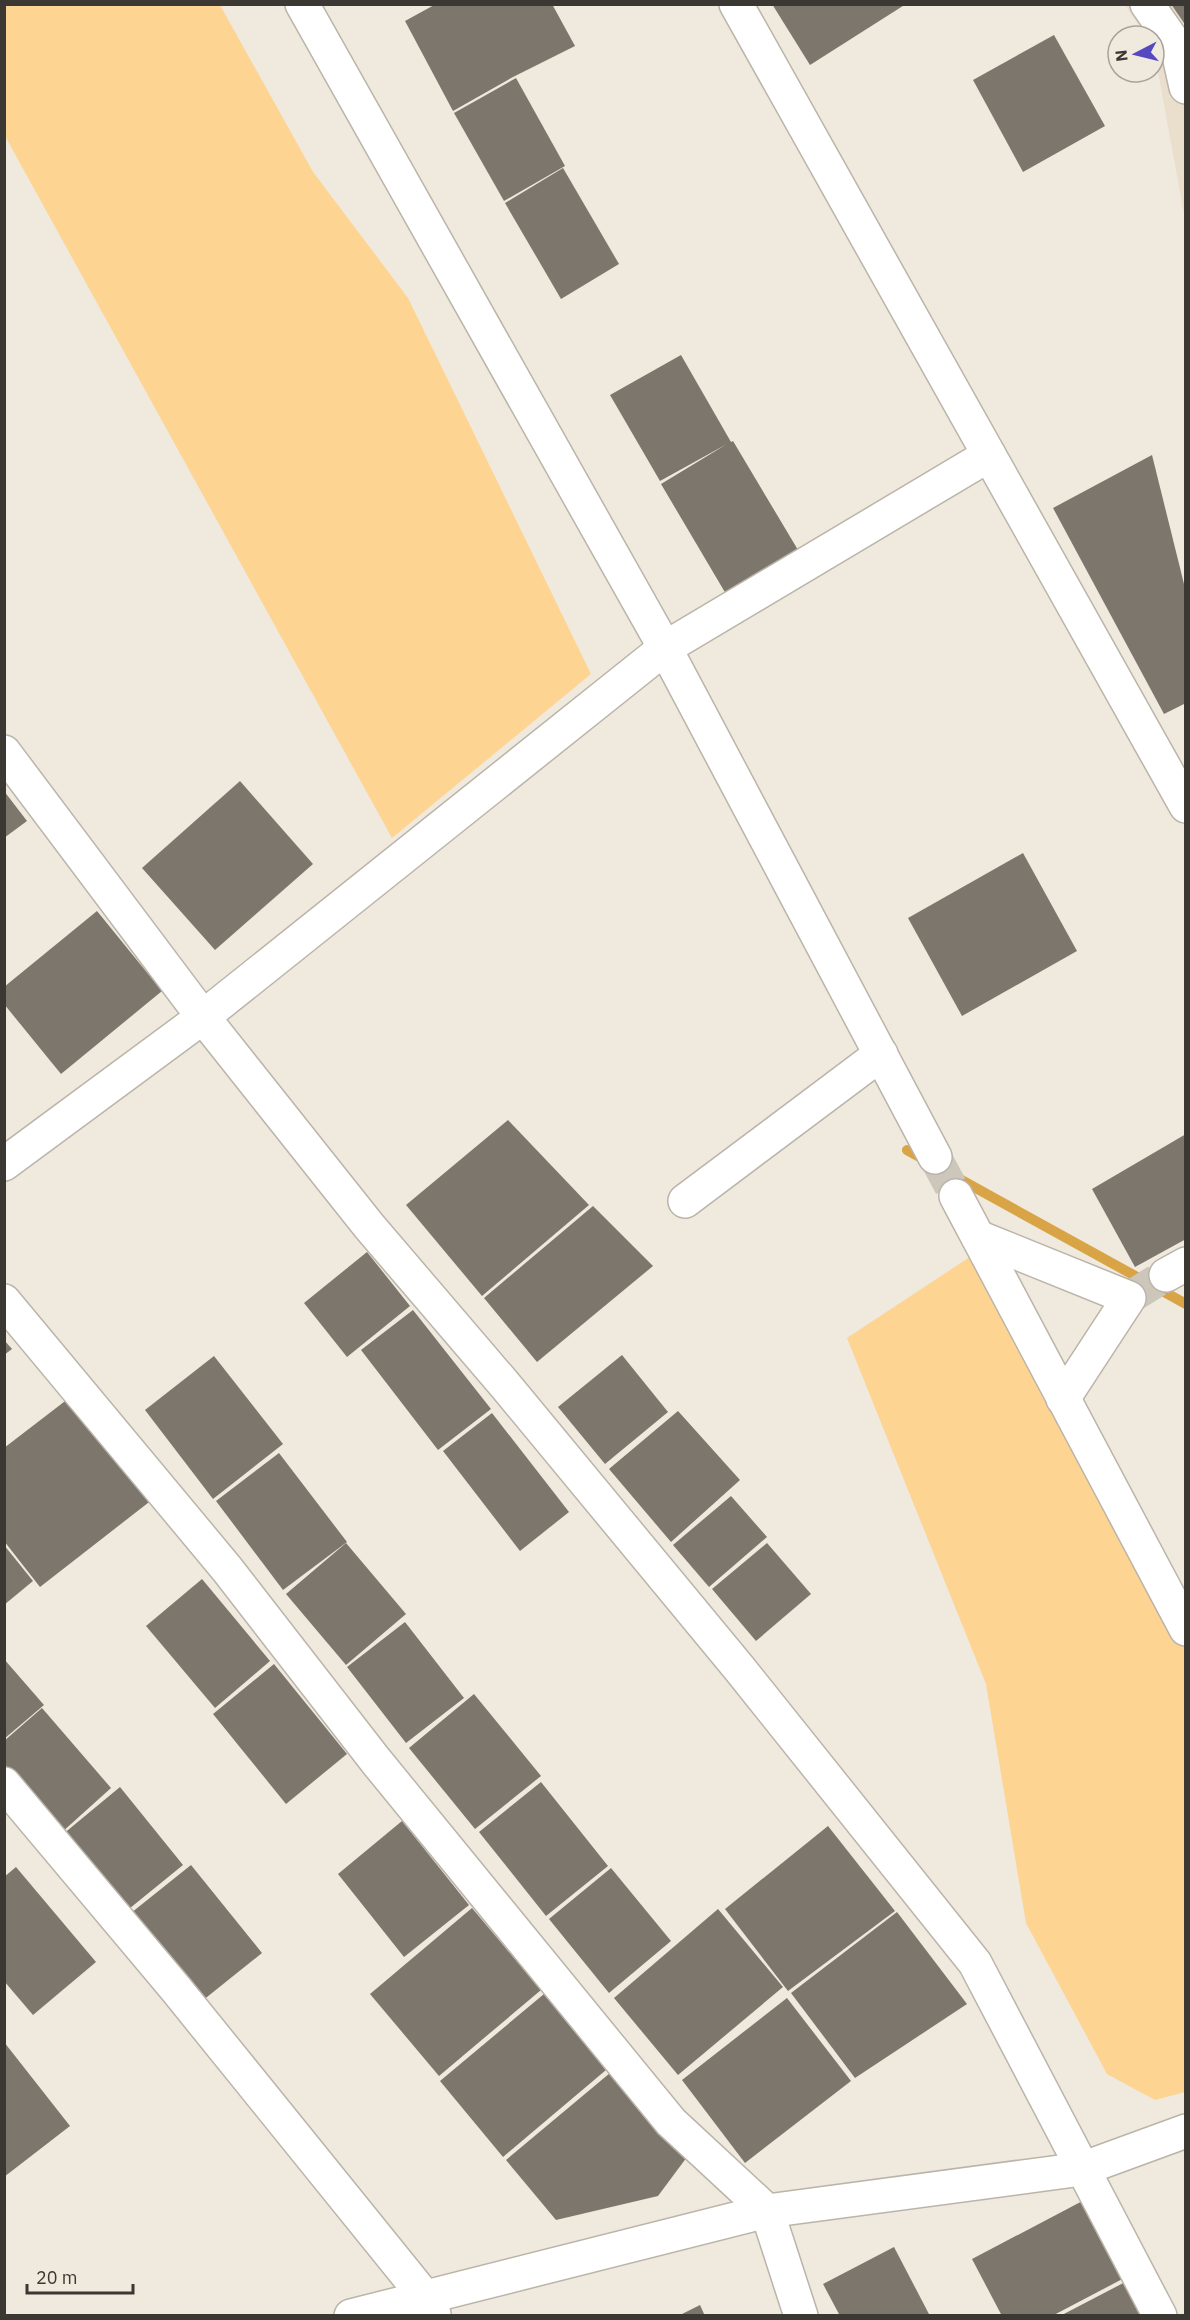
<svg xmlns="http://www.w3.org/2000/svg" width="1190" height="2320" viewBox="0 0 1190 2320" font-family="'IBM Plex Sans',sans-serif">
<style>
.built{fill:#eadecc}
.green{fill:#fdd492}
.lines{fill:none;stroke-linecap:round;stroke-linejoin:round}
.stream{stroke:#d9a446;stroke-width:10}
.building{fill:#7d766c}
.street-tunnel{stroke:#ccc6bb;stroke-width:33;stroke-dasharray:33 16;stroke-linecap:butt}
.street-casing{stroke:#bbb4a9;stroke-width:36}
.street{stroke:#fff;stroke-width:33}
</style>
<rect width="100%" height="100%" fill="#f0e9dd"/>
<path class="built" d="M 1125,5 L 1185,5 L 1185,219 L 1154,50 L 1154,36 L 1146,36 Z"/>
<g class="green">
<path d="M 4,5 L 220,5 L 313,172 L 408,298 L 591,674 L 392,838 L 5,136 Z"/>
<path d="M 997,1239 L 1185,1631 L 1185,2092 L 1155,2100 L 1107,2074 L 1026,1923 L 986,1684 L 847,1338 Z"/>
</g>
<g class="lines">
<path class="stream" d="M 907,1150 L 1186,1304"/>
</g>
<g class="building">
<path d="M 436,4 L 552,4 L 575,46 L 513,77 L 453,111 L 405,21 Z"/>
<path d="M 772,4 L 906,4 L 810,65 Z"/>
<path d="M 1171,4 L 1186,4 L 1186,26 Z"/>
<path d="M 1054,35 L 1105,126 L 1023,172 L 973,80 Z"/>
<path d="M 516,78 L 565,166 L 504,201 L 454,113 Z"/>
<path d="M 563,168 L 619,264 L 561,299 L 505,203 Z"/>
<path d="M 681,355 L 731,442 L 733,441 L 798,550 L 726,594 L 661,484 L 727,444 L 660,481 L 610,395 Z"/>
<path d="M 1152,455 L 1186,592 L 1186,703 L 1164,714 L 1053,508 Z"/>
<path d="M 240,781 L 313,864 L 215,950 L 142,868 Z"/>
<path d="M 4,791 L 27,821 L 4,838 Z"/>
<path d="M 1023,853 L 1077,951 L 962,1016 L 908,918 Z"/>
<path d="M 97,911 L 162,991 L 61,1074 L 4,1004 L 4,987 Z"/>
<path d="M 508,1120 L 589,1205 L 482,1296 L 406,1205 Z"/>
<path d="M 1186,1134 L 1186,1239 L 1135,1267 L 1092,1189 Z"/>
<path d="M 593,1206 L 653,1266 L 537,1362 L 484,1298 Z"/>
<path d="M 367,1252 L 410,1306 L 347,1357 L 304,1303 Z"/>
<path d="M 413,1310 L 491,1409 L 438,1450 L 361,1350 Z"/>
<path d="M 4,1340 L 12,1349 L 4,1355 Z"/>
<path d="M 622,1355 L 668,1412 L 605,1464 L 558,1407 Z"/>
<path d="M 214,1356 L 283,1444 L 213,1499 L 145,1410 Z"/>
<path d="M 73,1395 L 153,1499 L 40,1587 L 4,1541 L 4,1448 Z"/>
<path d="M 678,1411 L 740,1480 L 671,1542 L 609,1469 Z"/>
<path d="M 492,1413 L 569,1512 L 520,1551 L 443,1451 Z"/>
<path d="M 279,1453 L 347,1542 L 283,1590 L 216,1501 Z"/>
<path d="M 731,1496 L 767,1537 L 709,1587 L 673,1545 Z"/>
<path d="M 346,1543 L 406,1614 L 346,1665 L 286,1594 Z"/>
<path d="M 767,1543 L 811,1594 L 756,1641 L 712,1589 Z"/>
<path d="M 4,1545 L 33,1581 L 4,1605 Z"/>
<path d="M 202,1579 L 270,1661 L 215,1708 L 146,1626 Z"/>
<path d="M 405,1622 L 464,1698 L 406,1743 L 347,1667 Z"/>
<path d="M 4,1659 L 44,1705 L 4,1739 Z"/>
<path d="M 274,1664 L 347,1754 L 286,1804 L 213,1714 Z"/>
<path d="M 474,1694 L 541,1776 L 475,1829 L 409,1748 Z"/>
<path d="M 42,1708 L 111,1788 L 61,1833 L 4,1764 L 4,1741 Z"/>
<path d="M 541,1782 L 608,1866 L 546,1916 L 479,1832 Z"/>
<path d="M 120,1787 L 183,1865 L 124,1913 L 62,1835 Z"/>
<path d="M 402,1821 L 469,1905 L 404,1957 L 338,1874 Z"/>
<path d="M 828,1826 L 895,1911 L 788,1991 L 725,1909 Z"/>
<path d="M 191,1865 L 262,1953 L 197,2005 L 126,1917 Z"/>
<path d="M 16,1867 L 96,1962 L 33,2015 L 4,1981 L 4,1877 Z"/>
<path d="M 611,1868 L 671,1941 L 609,1993 L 549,1919 Z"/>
<path d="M 472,1908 L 541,1990 L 439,2076 L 370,1994 Z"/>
<path d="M 718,1909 L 783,1987 L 678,2075 L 614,1998 Z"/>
<path d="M 897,1912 L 967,2004 L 855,2078 L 791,1993 Z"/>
<path d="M 544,1994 L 606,2070 L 503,2157 L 440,2081 Z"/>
<path d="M 787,1998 L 851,2081 L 745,2163 L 682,2080 Z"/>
<path d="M 4,2042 L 70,2126 L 4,2177 Z"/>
<path d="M 610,2073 L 687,2157 L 658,2196 L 556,2220 L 506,2160 Z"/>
<path d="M 1090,2197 L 1130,2275 L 1052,2316 L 1002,2316 L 972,2259 Z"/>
<path d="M 894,2247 L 930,2316 L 840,2316 L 823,2284 Z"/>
<path d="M 1131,2279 L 1151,2316 L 1060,2316 Z"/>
<path d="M 700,2305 L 705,2316 L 678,2316 Z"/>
</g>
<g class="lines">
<g class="street-tunnel">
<path d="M 935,1157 L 956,1196"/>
<path d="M 1129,1298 L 1166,1275"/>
</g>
<g class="street-casing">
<g id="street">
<path d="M 302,4 L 665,648 L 989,455"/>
<path d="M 736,4 L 1186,806"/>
<path d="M 1147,4 L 1177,47 L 1186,87"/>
<path d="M 4,752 L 203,1017 L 369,1226 L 505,1385 L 739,1668 L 975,1963 L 1160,2316"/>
<path d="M 4,1164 L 203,1017 L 665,648 L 935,1157"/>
<path d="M 956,1196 L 1186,1629"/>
<path d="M 685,1201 L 881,1054"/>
<path d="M 978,1237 L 1129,1298 L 1063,1399"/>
<path d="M 1166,1275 L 1186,1264"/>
<path d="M 4,1301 L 227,1569 L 376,1761 L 671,2122 L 767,2211 L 801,2316"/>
<path d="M 4,1784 L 176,1989 L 425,2297 L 434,2314"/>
<path d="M 351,2316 L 767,2211 L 1082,2169 L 1186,2131"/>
</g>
</g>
<use href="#street" class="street"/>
</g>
<rect width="1190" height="2320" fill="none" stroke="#3b3833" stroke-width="12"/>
<g transform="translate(1136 54) rotate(263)"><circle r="28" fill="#f0e9dd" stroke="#a8a299" stroke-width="1.5"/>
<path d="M0-4.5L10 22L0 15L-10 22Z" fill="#5648c0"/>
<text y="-9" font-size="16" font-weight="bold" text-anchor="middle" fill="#3b3833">N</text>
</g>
<path d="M27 2284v9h106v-9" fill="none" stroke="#3b3833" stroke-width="3"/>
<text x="36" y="2284" font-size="18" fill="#3b3833" stroke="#f0e9dd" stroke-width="4.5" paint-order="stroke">20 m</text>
</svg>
